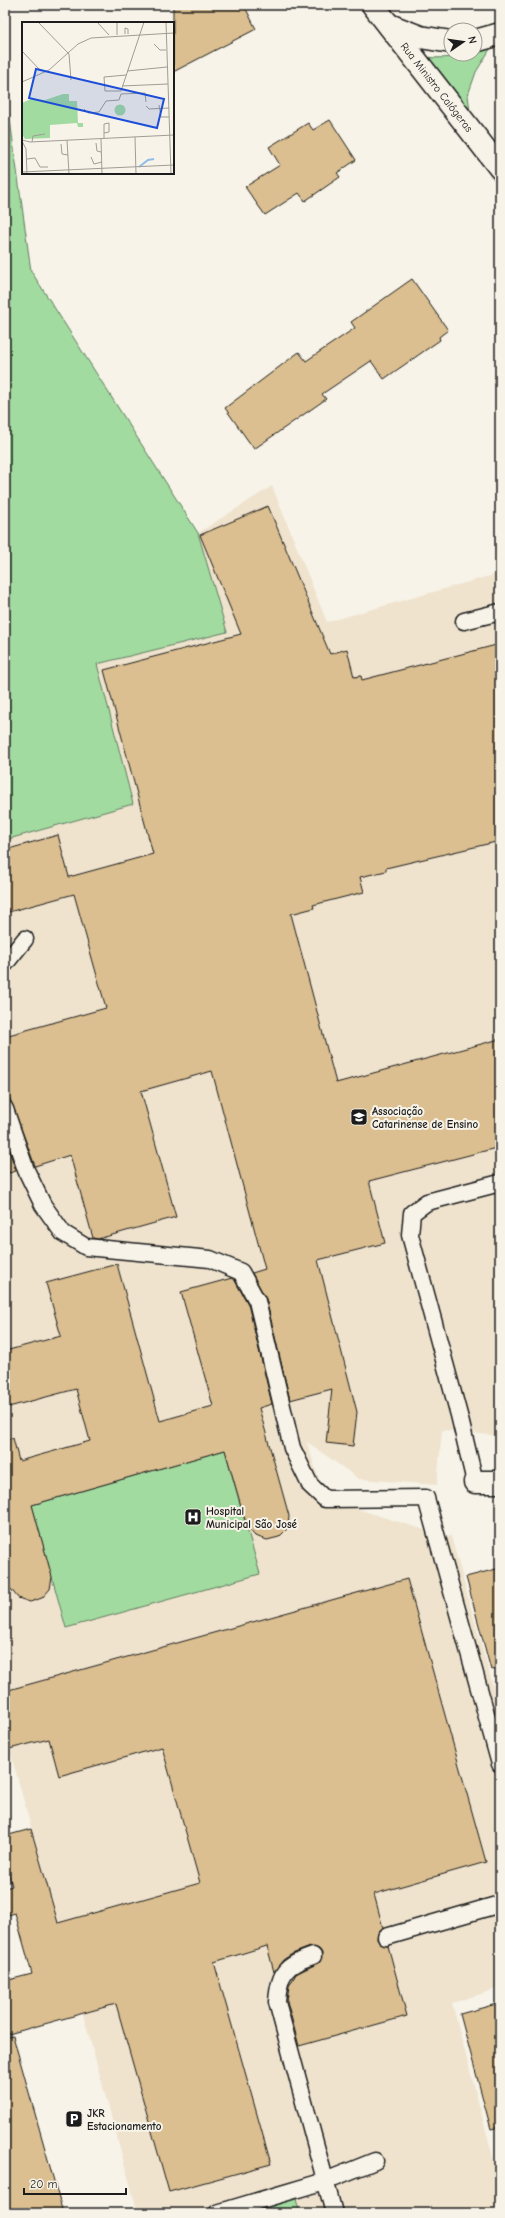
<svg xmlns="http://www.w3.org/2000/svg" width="505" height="2218" viewBox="0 0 505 2218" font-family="'Comic Neue',sans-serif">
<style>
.built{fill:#efe3ce}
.green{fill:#a2dba0;stroke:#5f7c5e}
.building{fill:#dbbf90;stroke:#1c1c1c}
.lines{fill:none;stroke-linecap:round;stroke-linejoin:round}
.lane-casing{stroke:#1c1c1c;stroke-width:19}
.street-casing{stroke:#1c1c1c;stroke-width:25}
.primary-casing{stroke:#1c1c1c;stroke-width:25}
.lane{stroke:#f7f3e8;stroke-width:16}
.street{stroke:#f7f3e8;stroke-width:22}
.primary{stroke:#f7f3e8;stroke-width:22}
.labels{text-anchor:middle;stroke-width:4;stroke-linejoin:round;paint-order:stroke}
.street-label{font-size:11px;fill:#1c1c1c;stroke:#f7f3e8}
.poi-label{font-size:11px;font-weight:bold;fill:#1c1c1c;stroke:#f7f3e8;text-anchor:start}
.inset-river{fill:none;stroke:#8ebfea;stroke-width:2}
.inset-road{fill:none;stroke:#9f9d96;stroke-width:1}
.view{fill:#1d4ed8;fill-opacity:0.15;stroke:#1d4ed8;stroke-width:2}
.inset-edge{fill:none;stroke:#1c1c1c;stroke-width:2}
</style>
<rect width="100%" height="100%" fill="#f7f3e8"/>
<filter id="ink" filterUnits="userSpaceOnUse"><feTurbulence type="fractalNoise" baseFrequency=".025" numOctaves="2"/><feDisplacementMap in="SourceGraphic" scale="8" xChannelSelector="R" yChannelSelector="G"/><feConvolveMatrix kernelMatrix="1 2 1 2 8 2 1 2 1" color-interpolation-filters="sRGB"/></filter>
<g filter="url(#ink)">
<path class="built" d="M 272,486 L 327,622 L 500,573 L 500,1436 L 442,1430 L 437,1485 L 359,1479 L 307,1442 L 325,1499 L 438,1534 L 451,1536 L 500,1711 L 500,1988 L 452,2003 L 500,2183 L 500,2213 L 138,2213 L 5,1733 L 5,840 L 133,804 L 97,664 L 227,632 L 198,533 Z"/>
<g class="green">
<path d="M 492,46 L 476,72 L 468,95 L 471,121 L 424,57 C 452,60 468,55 492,46 Z"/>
<path d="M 5,84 L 31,271 L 198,533 L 227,632 L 97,664 L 133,804 L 5,840 Z"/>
<path d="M 225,1450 L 260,1574 L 66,1628 L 32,1505 Z"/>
<path d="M 295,2196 L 300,2213 L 233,2213 Z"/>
</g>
<g class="building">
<path d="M 173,5 L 244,5 L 256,29 L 173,72 Z"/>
<path d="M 330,120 L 356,160 L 337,173 L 340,177 L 305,201 L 299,193 L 265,215 L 245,187 L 280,165 L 269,147 L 308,123 L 313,130 Z"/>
<path d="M 412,279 L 448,330 L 439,337 L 440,340 L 384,379 L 371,361 L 322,394 L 326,399 L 254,449 L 225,408 L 299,352 L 306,361 L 355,328 L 351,322 Z"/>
<path d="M 268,506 L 330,654 L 347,649 L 354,677 L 361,676 L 362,680 L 500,644 L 500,841 L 386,868 L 386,871 L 360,877 L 364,892 L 313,905 L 314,908 L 291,914 L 336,1083 L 500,1039 L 500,1147 L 369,1181 L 385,1243 L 318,1260 L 357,1412 L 353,1446 L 326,1443 L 332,1389 L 290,1400 L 266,1299 L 252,1273 L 265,1269 L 212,1071 L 141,1091 L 176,1217 L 98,1239 L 93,1238 L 70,1155 L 35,1166 L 5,1085 L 5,1036 L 106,1008 L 74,894 L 5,913 L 5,850 L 58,835 L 69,877 L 153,854 L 104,670 L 241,634 L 200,535 Z"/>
<path d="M 5,1138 L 16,1171 L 5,1174 Z"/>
<path d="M 117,1264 L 160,1421 L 213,1406 L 181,1292 L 232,1278 L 234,1279 L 248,1304 L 272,1404 L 259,1408 L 289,1516 L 288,1528 L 279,1537 L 267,1540 L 255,1536 L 247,1527 L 225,1450 L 32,1505 L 52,1577 L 50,1589 L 42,1598 L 30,1602 L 18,1598 L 10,1588 L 5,1569 L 5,1440 L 13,1438 L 19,1461 L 90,1441 L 76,1389 L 5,1408 L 5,1351 L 61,1336 L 46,1283 Z"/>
<path d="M 500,1568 L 500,1669 L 491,1670 L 466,1577 Z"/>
<path d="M 407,1579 L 486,1862 L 374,1894 L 383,1928 L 379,1931 L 377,1939 L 380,1944 L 388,1946 L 407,2016 L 299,2046 L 287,2001 L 289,1986 L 296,1974 L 320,1962 L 322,1953 L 319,1949 L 310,1947 L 292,1954 L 283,1960 L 274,1972 L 267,1946 L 214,1962 L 271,2164 L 169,2192 L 116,2004 L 5,2035 L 5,1981 L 32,1974 L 15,1913 L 5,1916 L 5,1888 L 12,1886 L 5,1860 L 5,1836 L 31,1829 L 58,1923 L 200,1883 L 162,1747 L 59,1776 L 49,1739 L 5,1750 L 5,1691 Z"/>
<path d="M 500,2003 L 500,2127 L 491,2129 L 460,2014 Z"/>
<path d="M 13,2036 L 45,2149 L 63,2213 L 5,2213 L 5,2037 Z"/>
</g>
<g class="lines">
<g class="lane-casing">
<g id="lane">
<path d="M 464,621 L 500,612"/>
<path d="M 5,964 L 25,939"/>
<path d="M 5,1109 L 26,1170 L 43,1205 L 63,1233 L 86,1247 L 210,1259 L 241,1272 L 257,1301 L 292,1448 L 310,1485 L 325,1499 L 426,1498 L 500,1764"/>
<path d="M 475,1482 L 459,1415 L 410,1235 L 412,1213 L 427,1202 L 500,1183"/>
<path d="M 386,1937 L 500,1904"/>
<path d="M 313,1956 C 285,1965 279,1973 277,2002 L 334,2213"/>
<path d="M 217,2213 L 325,2181 L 375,2161"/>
</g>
</g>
<g class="street-casing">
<path id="street" d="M 475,1482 L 500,1482"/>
</g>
<g class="primary-casing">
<g id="primary">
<path id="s1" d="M 373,5 L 500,168"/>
<path d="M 389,25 L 420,37 L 451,42"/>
<path d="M 475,41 L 500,34"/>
</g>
</g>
<use href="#lane" class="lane"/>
<use href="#street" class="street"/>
<use href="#primary" class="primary"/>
</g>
</g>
<defs>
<g id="university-square" transform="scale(0.9)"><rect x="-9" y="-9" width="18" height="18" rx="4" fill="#1c1c1c" stroke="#f7f3e8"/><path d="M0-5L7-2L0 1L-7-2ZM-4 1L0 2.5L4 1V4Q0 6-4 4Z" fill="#fff"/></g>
<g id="hospital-square" transform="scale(0.9)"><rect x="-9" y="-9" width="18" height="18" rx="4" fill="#1c1c1c" stroke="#f7f3e8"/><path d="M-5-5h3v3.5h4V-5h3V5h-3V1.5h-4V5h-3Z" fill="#fff"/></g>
<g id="parking-square" transform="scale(0.9)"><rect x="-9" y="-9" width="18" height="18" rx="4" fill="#1c1c1c" stroke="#f7f3e8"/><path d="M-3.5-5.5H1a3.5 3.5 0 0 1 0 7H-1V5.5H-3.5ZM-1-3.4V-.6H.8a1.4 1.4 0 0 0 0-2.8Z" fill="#fff"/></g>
</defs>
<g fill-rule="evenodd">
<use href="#university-square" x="359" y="1117"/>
<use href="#hospital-square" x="193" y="1517"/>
<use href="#parking-square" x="74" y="2119"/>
</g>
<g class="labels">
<g class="street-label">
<text dy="4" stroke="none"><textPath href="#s1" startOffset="104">Rua Ministro Calógeras</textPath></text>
</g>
<g class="poi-label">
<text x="372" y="1115">Associação<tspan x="372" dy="13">Catarinense de Ensino</tspan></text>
<text x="206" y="1515">Hospital<tspan x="206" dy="13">Municipal São José</tspan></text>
<text x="87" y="2117">JKR<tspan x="87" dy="13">Estacionamento</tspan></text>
</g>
</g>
<g transform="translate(22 22)">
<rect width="152" height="152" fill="#f7f3e8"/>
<path d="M 41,72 L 47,72 L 47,79 L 55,79 L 56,101 L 61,101 L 61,105 L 56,105 L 55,101 L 28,103 L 28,116 L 3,117 L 0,112 L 0,81 L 9,77 L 23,78 ZM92.5 88a5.5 5.5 0 1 1 11 0a5.5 5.5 0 1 1-11 0Z" fill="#a2dba0"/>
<path class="inset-river" d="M 117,145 L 126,138 L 132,137"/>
<path class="inset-road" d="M 16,0 L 47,32 L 49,58M 75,0 L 87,13M 95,0 L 95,13M 144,0 L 149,152M 103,12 L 103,6 L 106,7 L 106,12M 132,22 L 138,28 L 144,28M 0,29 L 17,47 L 23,49M 105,49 L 145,45M 104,53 L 82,55 L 83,69 L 99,69 L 122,0M 0,60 L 27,48 L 56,22 L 69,16 L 152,11M 100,64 L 146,62M 137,83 L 139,95 L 147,95M 124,84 L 127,87 L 147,86M 62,87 L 66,91 L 77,90 L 84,79 L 97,78 L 99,72 L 123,71 L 124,80M 113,115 L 114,152M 82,116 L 82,102 L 87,101 L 87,110 L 82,111M 79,117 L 80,152M 0,118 L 8,120 L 152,113M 45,118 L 47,152M 0,119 L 4,127 L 5,152M 10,120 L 11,114 L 23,112M 74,121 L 75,129 L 79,130M 39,122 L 40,132 L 46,133M 69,135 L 72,142 L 80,140M 5,137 L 13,136 L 18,145 L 26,145M 0,150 L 152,143"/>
<path class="view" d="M 14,47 L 142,77 L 135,106 L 7,76 Z"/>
<rect width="152" height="152" class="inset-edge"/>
</g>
<rect width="505" height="2218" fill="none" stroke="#f7f3e8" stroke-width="20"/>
<rect x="10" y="10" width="485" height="2198" fill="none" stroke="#1c1c1c" stroke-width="1.5" filter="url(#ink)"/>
<g transform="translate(463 42) rotate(77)"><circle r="19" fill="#f7f3e8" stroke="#9f9d96"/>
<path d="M0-3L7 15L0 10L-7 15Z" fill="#1c1c1c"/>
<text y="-6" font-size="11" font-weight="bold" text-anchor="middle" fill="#1c1c1c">N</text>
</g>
<path d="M24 2188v6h102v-6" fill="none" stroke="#1c1c1c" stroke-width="2"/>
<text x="30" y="2188" font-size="12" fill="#1c1c1c" stroke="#f7f3e8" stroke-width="3" paint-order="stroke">20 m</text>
</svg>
